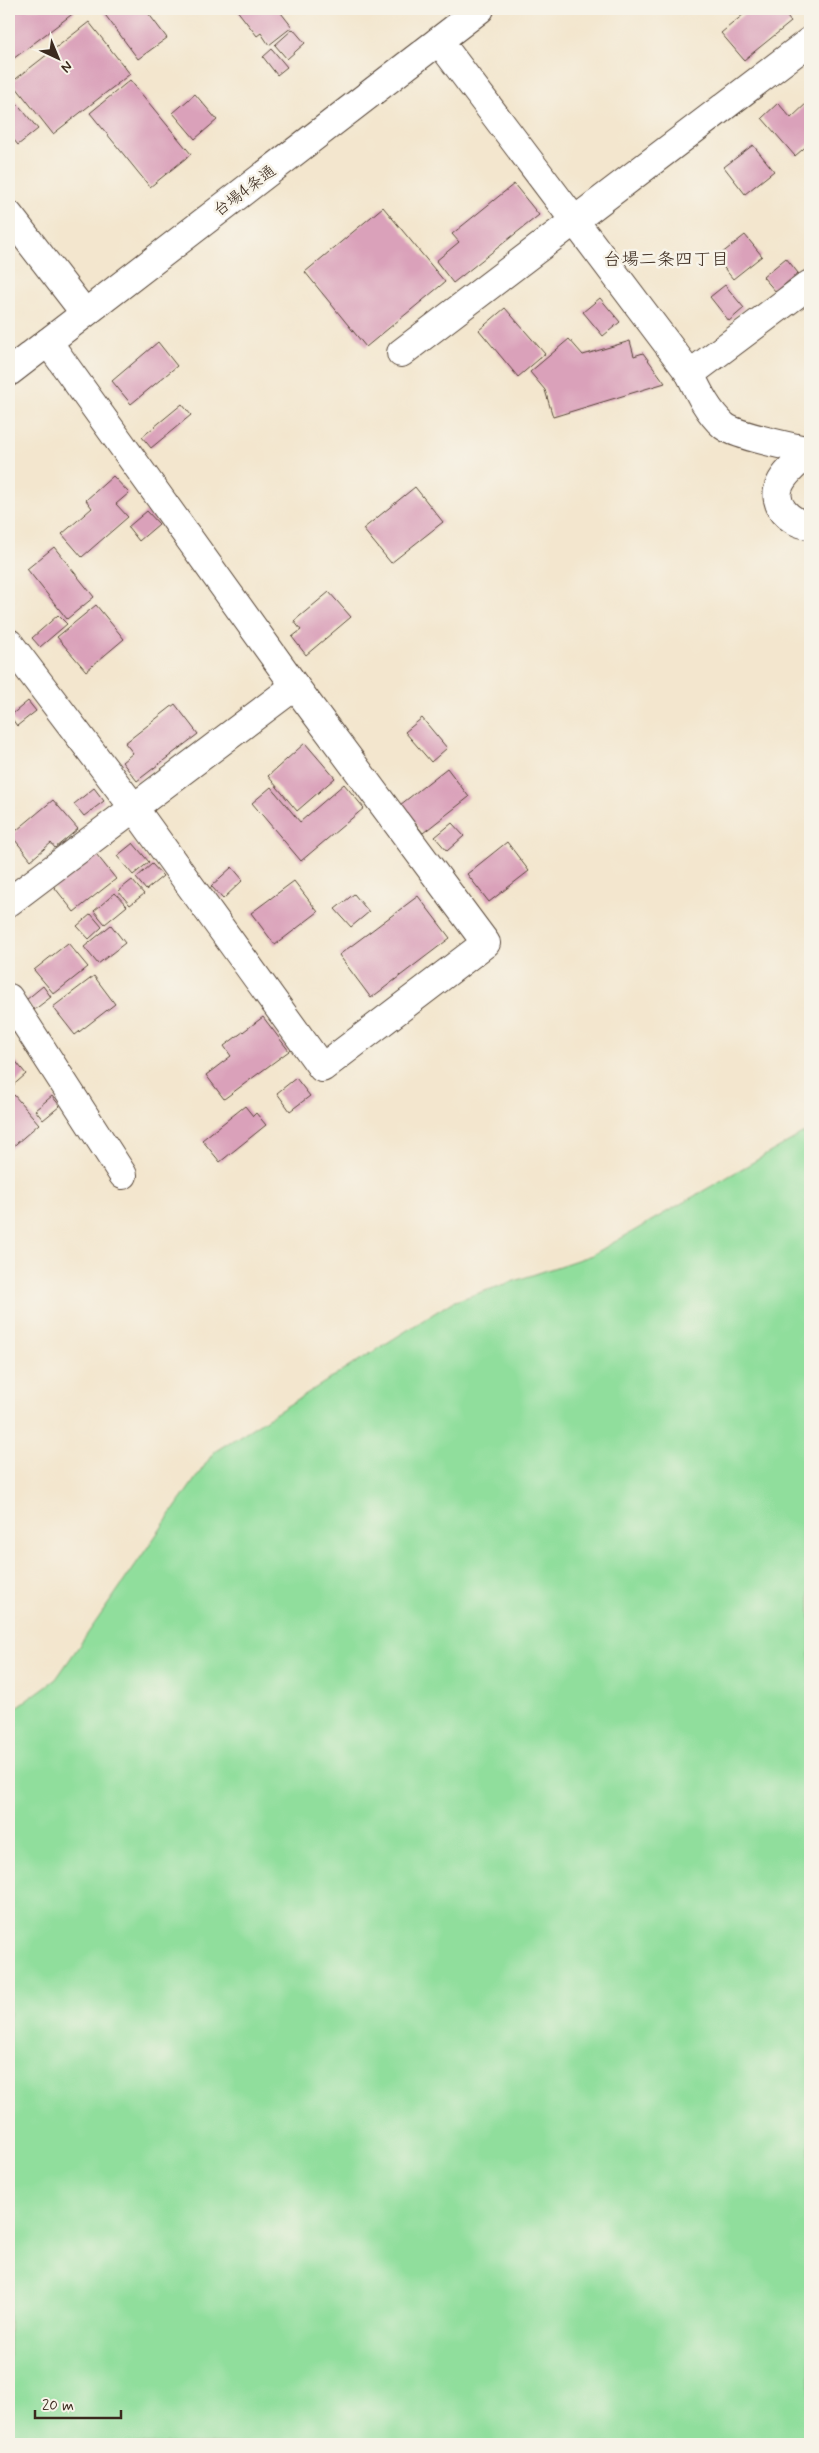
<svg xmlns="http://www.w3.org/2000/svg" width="819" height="2453" viewBox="0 0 819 2453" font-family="Mynerve,'Klee One',sans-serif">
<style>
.green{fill:#90de9c;stroke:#66845d}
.building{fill:#daa1ba}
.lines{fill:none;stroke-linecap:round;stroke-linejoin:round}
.minor-casing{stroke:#574638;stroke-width:30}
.highway-casing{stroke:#574638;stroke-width:30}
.minor{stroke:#fff;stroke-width:28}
.highway{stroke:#fff;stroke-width:28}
.labels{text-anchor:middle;stroke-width:5;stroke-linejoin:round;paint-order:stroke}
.street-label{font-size:16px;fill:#3b2a1e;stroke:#f7f3e8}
.neighbourhood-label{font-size:18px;fill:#3b2a1e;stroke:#f7f3e8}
</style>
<rect width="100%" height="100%" fill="#f7f3e8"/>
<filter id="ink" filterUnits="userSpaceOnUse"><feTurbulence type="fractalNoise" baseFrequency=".02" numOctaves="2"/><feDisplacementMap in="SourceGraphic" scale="10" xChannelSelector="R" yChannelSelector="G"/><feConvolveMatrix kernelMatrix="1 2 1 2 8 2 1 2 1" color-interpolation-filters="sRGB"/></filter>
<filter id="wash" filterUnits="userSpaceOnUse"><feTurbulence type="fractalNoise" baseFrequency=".0096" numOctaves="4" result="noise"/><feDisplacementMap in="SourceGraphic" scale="20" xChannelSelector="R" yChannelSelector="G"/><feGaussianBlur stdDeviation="1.12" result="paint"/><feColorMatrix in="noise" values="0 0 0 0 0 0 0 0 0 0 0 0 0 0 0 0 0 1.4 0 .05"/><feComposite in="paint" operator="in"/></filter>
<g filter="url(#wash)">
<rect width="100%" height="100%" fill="#f3e6ce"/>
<path class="green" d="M 810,1132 L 810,2444 L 9,2444 L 9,1713 L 56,1679 L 214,1452 L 452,1302 L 592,1255 L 802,1134 Z"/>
<g id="blocks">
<g class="building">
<path d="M 9,9 L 72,9 L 75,12 L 13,59 L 9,53 Z"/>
<path d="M 108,9 L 145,9 L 167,38 L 138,59 L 103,12 Z"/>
<path d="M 236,9 L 278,9 L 292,27 L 269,45 L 261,33 L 257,36 Z"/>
<path d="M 750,9 L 781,9 L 791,22 L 744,60 L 721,33 Z"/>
<path d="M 89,22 L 130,74 L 53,134 L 12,82 Z"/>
<path d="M 293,29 L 305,43 L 287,59 L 275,45 Z"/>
<path d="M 272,49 L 287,67 L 277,75 L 263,57 Z"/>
<path d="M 130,80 L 191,154 L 150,187 L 90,113 Z"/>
<path d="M 195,94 L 217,120 L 195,139 L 173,113 Z"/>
<path d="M 809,101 L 810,143 L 795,156 L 762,118 L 778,103 L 791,118 Z"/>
<path d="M 16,102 L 38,129 L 18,145 L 9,134 L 9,108 Z"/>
<path d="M 753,145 L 774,171 L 745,194 L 724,167 Z"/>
<path d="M 514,184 L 539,215 L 453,283 L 436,261 L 459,242 L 452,234 Z"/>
<path d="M 383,207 L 445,282 L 366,347 L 305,272 Z"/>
<path d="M 745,235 L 762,256 L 733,279 L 716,258 Z"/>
<path d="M 786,258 L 798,273 L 776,292 L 763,277 Z"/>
<path d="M 725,285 L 744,308 L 729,321 L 710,297 Z"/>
<path d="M 600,298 L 620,322 L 603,336 L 583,312 Z"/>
<path d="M 505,308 L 545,354 L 518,377 L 479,330 Z"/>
<path d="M 569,339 L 583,355 L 630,341 L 634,356 L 643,353 L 665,383 L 553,417 L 545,390 L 530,372 Z"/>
<path d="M 158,342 L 177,366 L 131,404 L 112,381 Z"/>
<path d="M 182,404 L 191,415 L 151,448 L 142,437 Z"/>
<path d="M 113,476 L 129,493 L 116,504 L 128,517 L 82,557 L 62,534 L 92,508 L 86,500 Z"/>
<path d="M 415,487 L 443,522 L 391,563 L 363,529 Z"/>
<path d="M 147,511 L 159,524 L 139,541 L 128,527 Z"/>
<path d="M 54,547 L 94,597 L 67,619 L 27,569 Z"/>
<path d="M 329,592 L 351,617 L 306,655 L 292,637 L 301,630 L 294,621 Z"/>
<path d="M 96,605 L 124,639 L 86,671 L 57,637 Z"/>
<path d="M 58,615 L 67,624 L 40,647 L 32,638 Z"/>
<path d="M 28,701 L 36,711 L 17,726 L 10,716 Z"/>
<path d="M 175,704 L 198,734 L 137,781 L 122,762 L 133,753 L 125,743 Z"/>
<path d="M 422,718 L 447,748 L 431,762 L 405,732 Z"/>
<path d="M 305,743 L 335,778 L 297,811 L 268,776 Z"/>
<path d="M 447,768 L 469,797 L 423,833 L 400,805 Z"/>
<path d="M 344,784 L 364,808 L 301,861 L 252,803 L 271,787 L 300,822 Z"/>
<path d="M 94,788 L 104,801 L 84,816 L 74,804 Z"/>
<path d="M 53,800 L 78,829 L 55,848 L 51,843 L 31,860 L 11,835 Z"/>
<path d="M 452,823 L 464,836 L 447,851 L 435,837 Z"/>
<path d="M 507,842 L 529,871 L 489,902 L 467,874 Z"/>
<path d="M 133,843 L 149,862 L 133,875 L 117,856 Z"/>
<path d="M 93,850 L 116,879 L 74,912 L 51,883 Z"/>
<path d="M 152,864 L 163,876 L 146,890 L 136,878 Z"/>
<path d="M 232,867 L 243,880 L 223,899 L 211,886 Z"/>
<path d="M 132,880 L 144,894 L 130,905 L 118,891 Z"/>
<path d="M 294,881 L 318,912 L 275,945 L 251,913 Z"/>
<path d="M 115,893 L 127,906 L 105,924 L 94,911 Z"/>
<path d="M 354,894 L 369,912 L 351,927 L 335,909 Z"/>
<path d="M 418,896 L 450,938 L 371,998 L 339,955 Z"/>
<path d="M 91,914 L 102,927 L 89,939 L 77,926 Z"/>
<path d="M 111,925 L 125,943 L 98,964 L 84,947 Z"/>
<path d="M 68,943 L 88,967 L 54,994 L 34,970 Z"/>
<path d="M 94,976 L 115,1004 L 75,1035 L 53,1007 Z"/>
<path d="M 43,986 L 51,997 L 34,1010 L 26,1000 Z"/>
<path d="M 263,1017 L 289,1051 L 224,1099 L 206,1075 L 231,1056 L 224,1046 Z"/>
<path d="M 9,1053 L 26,1074 L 9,1089 Z"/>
<path d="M 296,1078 L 310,1096 L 290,1111 L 277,1093 Z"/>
<path d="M 14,1095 L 39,1124 L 9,1150 L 9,1100 Z"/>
<path d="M 52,1096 L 60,1106 L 43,1120 L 35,1110 Z"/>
<path d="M 245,1106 L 253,1116 L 256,1113 L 266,1125 L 220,1162 L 202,1140 Z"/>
</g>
</g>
</g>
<g filter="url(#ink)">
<use href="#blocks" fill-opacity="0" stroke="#574638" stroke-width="1"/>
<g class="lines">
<g class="minor-casing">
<g id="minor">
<path d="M 439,41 L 690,374 C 699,393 708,412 724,426 C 737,436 793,447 810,451"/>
<path d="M 9,215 L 84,312"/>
<path d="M 401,353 L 810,41"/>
<path d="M 690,374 L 810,284"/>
<path d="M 810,452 C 800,461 786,471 780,484 C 770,505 791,524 810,525"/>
<path d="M 9,643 L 134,808 L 322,1068 L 486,943 L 295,686 L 48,342"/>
<path d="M 9,902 L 295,686"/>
<path d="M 9,998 L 123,1175"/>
</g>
</g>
<g class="highway-casing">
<path id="highway" d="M 9,372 L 480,9"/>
</g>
<use href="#minor" class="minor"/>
<use href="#highway" class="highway"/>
</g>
</g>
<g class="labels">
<g class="street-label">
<text transform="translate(244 190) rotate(-37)" y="6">台場4条通</text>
</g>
<g class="neighbourhood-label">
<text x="666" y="265">台場二条四丁目</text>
</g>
</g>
<rect width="819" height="2453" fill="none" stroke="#f7f3e8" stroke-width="30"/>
<g transform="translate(58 58) rotate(136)" stroke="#f7f3e8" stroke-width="4" paint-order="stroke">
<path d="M0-4L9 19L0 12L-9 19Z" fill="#3b2a1e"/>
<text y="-8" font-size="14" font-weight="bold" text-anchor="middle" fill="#3b2a1e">N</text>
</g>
<path d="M35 2410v8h86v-8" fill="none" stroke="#3b2a1e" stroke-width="2.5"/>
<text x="42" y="2410" font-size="15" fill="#3b2a1e" stroke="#f7f3e8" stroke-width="4" paint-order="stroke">20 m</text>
</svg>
